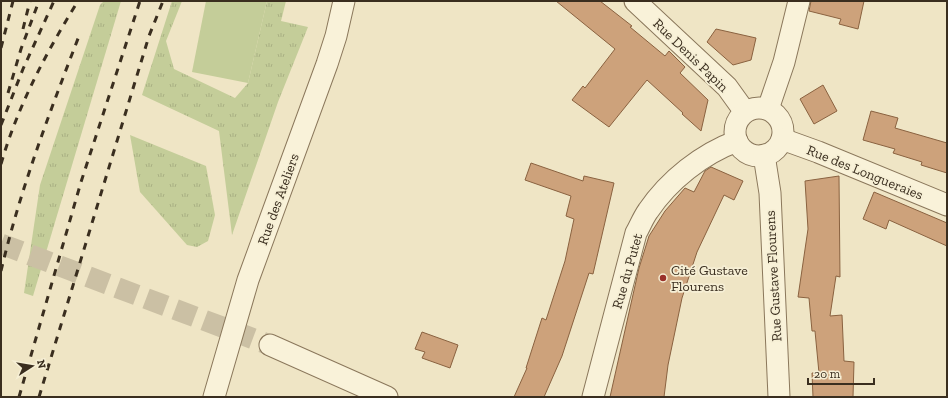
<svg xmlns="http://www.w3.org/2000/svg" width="948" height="398" viewBox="0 0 948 398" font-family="'Zilla Slab',serif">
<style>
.grass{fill:url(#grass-tufts)}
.green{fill:#c4cd99}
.building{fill:#cda27b;stroke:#8a6240}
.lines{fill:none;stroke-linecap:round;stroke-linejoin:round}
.street-tunnel{stroke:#cbc0a4;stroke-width:21;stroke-dasharray:21 10;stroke-linecap:butt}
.street-casing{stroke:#8a775b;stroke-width:23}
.street{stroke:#f9f2d9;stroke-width:21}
.rail{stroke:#3a2e1f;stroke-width:3;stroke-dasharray:7 7;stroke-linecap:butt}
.poi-dot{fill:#9a302a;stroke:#f6efd5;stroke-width:1.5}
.labels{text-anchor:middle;stroke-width:3.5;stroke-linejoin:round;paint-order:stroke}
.street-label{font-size:14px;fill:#3a2e1f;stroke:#f6efd5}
.poi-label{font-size:14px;fill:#3a2e1f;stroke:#f6efd5;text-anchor:start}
</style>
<defs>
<pattern id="grass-tufts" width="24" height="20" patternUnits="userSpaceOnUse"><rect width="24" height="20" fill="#c4cd99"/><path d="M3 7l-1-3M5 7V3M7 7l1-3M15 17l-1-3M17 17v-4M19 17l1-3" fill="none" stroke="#a9b083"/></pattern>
</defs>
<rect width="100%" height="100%" fill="#efe5c5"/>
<g class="grass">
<path d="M 104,1 L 121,1 L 33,296 L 24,293 L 40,185 L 100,5 Z"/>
<path d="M 172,1 L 182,1 L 166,41 L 174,69 L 235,98 L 248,83 L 267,1 L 286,1 L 281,21 L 308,27 L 278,102 L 232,235 L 219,131 L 142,95 Z"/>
<path d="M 130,135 L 206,166 L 215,215 L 208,241 L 197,247 L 187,245 L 140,192 Z"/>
</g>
<path class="green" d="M 206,1 L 267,1 L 248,83 L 192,72 Z"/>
<g class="building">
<path d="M 556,1 L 600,1 L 632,26 L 630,27 L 665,56 L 669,51 L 685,67 L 680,73 L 708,100 L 701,131 L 682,114 L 683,113 L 647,80 L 609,127 L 572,100 L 583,86 L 585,88 L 615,49 Z"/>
<path d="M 811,1 L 864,1 L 858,29 L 839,24 L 841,19 L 809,11 Z"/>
<path d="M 716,29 L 756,38 L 751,60 L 733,65 L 707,42 Z"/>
<path d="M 823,85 L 837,111 L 814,124 L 800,99 Z"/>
<path d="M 871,111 L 898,118 L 895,128 L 947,143 L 947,173 L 921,165 L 922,162 L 893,153 L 895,149 L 863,140 Z"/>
<path d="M 531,163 L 583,181 L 584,176 L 614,183 L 593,274 L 589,273 L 562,356 L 544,397 L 514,397 L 527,368 L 526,368 L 542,318 L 546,320 L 565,261 L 574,219 L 566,216 L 571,196 L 525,180 Z"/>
<path d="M 711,167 L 743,181 L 734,200 L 724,195 L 697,252 L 682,298 L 668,365 L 664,397 L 610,397 L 639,268 L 649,236 L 665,211 L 685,188 L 694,192 L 705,171 Z"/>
<path d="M 839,176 L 840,277 L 836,276 L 830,316 L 842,315 L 844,361 L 854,362 L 853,397 L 813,397 L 812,373 L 819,373 L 815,331 L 812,331 L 809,298 L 798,297 L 808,229 L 805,181 Z"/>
<path d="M 874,192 L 947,223 L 947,246 L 889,220 L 886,229 L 863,219 Z"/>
<path d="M 422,332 L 458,345 L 450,368 L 422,358 L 425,352 L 415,349 Z"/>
</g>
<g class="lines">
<path class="street-tunnel" d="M 1,244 L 270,345"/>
<g class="street-casing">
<g id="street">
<path d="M 635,1 L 727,87 L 745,112"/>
<circle cx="759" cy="132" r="24"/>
<path d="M 768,109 L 784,62 L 799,1"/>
<path d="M 782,139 L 818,152 L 947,205"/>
<path d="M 764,155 L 770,193 L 779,397"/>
<path d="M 270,345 L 387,397"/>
<path d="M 214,397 L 248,280 L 327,64 L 336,36 L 344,1"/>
<path d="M 593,397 L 636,233 C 640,226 643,218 648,211 C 669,180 702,154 737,141"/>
</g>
</g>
<use href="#street" class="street"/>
<g class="rail">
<path d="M 23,29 L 30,1"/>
<path d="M 1,48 L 13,1"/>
<path d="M 8,93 L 21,49 L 39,1"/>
<path d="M 1,125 L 23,69 L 54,1"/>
<path d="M 1,164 C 18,105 46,53 78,1"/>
<path d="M 1,271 C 20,190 49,114 79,36"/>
<path d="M 19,397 L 81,182 L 140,1"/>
<path d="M 39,397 L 149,36 L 163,1"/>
</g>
</g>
<circle class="poi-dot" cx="663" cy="278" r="4"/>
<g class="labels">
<g class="street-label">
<text transform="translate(691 55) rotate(44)" y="5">Rue Denis Papin</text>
<text transform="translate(865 172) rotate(22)" y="5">Rue des Longueraies</text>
<text transform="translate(278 199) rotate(-70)" y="5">Rue des Ateliers</text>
<text transform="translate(627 271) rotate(-74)" y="5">Rue du Putet</text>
<text transform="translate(773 276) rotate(-93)" y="5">Rue Gustave Flourens</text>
</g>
<g class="poi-label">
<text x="671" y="275">Cité Gustave<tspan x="671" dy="16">Flourens</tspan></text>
</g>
</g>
<rect width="948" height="398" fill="none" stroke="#3a2e1f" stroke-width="4"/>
<g transform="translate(32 366) rotate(78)" stroke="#f6efd5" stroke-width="3" paint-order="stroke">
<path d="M0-3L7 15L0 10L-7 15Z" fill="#3a2e1f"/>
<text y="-6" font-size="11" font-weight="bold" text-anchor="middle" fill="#3a2e1f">N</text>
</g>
<path d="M808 378v6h66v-6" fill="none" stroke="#3a2e1f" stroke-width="2"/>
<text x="814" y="378" font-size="12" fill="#3a2e1f" stroke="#f6efd5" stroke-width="3" paint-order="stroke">20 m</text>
</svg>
